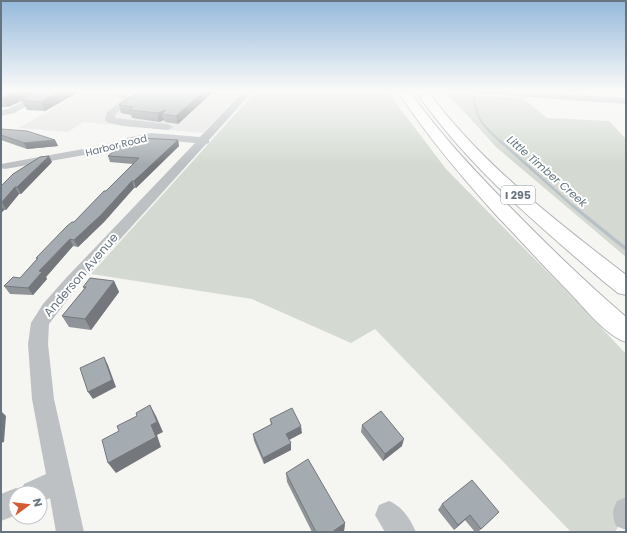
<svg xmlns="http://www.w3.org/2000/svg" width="627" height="533" viewBox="0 0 627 533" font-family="Poppins,sans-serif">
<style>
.built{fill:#e3e4e3}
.green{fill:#d4dad2}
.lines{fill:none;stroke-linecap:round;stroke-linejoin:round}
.stream-far2{stroke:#b8c1c7;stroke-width:2}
.stream-far1{stroke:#b8c1c7;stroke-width:2.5}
.stream{stroke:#b8c1c7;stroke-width:3.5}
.highway-casing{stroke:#b0b4b7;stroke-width:2}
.minor{fill:#bdc1c4;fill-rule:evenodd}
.highway{fill:#fff;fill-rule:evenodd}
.wall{fill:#8e9498}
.shaded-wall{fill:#74787c}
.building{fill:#a5acb1;stroke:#74787c}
.labels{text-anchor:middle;stroke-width:4;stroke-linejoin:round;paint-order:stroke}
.far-street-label{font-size:10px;fill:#677581;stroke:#fff}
.far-water-label{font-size:11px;font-style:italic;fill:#63767e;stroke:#fff}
.shield{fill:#fff;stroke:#959ea7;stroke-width:1}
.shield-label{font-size:11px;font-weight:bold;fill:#677581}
.street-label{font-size:12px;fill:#677581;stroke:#fff}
</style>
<rect width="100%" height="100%" fill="#f5f5f2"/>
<path class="built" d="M 87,90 L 244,90 L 203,133 L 83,122 L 68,132 L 18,128 Z"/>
<g class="green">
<path d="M 257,90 L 386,90 L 446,169 L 583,308 L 626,354 L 626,513 L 615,532 L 571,532 L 375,329 L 351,343 L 252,299 L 91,274 Z"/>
<path d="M 448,94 L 523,98 L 547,118 L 609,121 L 626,139 L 626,257 L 496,147 Z"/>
</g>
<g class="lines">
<path class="stream-far2" d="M 473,94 C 476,119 482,125 501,142"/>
<path class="stream-far1" d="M 500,141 L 574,207"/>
<path class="stream" d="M 573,206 L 626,249"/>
<g class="highway-casing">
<g id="highway">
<path d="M 397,90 L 409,90 C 437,131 472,168 506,203 C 545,243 584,281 626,317 L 626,342 C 607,336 586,310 572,295 C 546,269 522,242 497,216 C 461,176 426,135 397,90 Z"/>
<path d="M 415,90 L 427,90 C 479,162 556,221 626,275 L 626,295 L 618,293 L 603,281 C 536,223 465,164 415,90 Z"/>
</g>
</g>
<g class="minor">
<path d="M 46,90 L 56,90 L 14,113 L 1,116 L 1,110 L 8,109 Z"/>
<path d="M 113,90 L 123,90 L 121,92 L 133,98 L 115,115 L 115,118 L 168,124 L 173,127 L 168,130 L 123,126 L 107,122 L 105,120 L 107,112 L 123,99 L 110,93 Z"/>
<path d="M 245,90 L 254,90 L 209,140 L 209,143 L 206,144 L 78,286 L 49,324 L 48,344 L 54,399 L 84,532 L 56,532 L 50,498 L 40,503 L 40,493 L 16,493 L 16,515 L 1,521 L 1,494 L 16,488 L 21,490 L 24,484 L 46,474 L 32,399 L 28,344 L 31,323 L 43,304 L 66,278 L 195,143 L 151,139 L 132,143 L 107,151 L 5,169 L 1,168 L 1,164 L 105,145 L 126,138 L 151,133 L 200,137 Z"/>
<path d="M 454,90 L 497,90 L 626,98 L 626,104 L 458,92 Z"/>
<path d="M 626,497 L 626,530 L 616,526 C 612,515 612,511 617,501 Z"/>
<path d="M 389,501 C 403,507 410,519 416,532 L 385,532 L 375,515 L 379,505 Z"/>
</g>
<use href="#highway" class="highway"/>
</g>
<g class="wall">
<path d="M 1,90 L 82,90 L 45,111 L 27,110 L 22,101 L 8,107 L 1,107 Z"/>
<path d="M 141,90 L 214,90 L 214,91 L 178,124 L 165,122 L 164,120 L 159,122 L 132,118 L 131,115 L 121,113 L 119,105 Z"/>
<path d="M 1,129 L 55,140 L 58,146 L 27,149 L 1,140 Z"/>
<path d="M 178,140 L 179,146 L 136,188 L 134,188 L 104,222 L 78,247 L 73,246 L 46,277 L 47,279 L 33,295 L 10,294 L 4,286 L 20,278 L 37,259 L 36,258 L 74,222 L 133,164 L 110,162 L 108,156 L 131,147 Z"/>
<path d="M 52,162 L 21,194 L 19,194 L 6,210 L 4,210 L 1,213 L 1,186 Z"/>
<path d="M 114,281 L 119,292 L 91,330 L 69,327 L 62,316 L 84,289 L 83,287 Z"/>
<path d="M 270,419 L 302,433 L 289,440 L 291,450 L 264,464 L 254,441 L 253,434 L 271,425 Z"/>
<path d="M 362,425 L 402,446 L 383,461 L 361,432 Z"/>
<path d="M 286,473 L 345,523 L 344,531 L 342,532 L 312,532 L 287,482 Z"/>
<path d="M 442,504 L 494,517 L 478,532 L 475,532 L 465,520 L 454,530 L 438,510 Z"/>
</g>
<g class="shaded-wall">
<path d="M 19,90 L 42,90 L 21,99 L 22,100 L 8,107 L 3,98 Z"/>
<path d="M 62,90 L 82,90 L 45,111 L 41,102 Z"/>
<path d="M 205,90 L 214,90 L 214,91 L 178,124 L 176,116 Z"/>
<path d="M 166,110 L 162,114 L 164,120 L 159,122 L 157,113 Z"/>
<path d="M 55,140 L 58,146 L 27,149 L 24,143 Z"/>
<path d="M 178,140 L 179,146 L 136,188 L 134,181 Z"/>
<path d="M 49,156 L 52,162 L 21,194 L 17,187 Z"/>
<path d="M 132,181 L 134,188 L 104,222 L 78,247 L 74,240 Z"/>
<path d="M 15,187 L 19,194 L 6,210 L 2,202 Z"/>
<path d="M 1,205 L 4,210 L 1,213 Z"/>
<path d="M 70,239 L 73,246 L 46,277 L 47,279 L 33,295 L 28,288 L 39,271 Z"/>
<path d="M 114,281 L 119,292 L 91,330 L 85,319 Z"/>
<path d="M 104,357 L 108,365 L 116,387 L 93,399 L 88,392 Z"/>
<path d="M 1,393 L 2,412 L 6,416 L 4,442 L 1,443 Z"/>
<path d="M 150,405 L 156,416 L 163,432 L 157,435 L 161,447 L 116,473 L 108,463 L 151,425 Z"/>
<path d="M 301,426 L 302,433 L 287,441 L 286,434 Z"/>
<path d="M 404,439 L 402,446 L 383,461 L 385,454 Z"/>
<path d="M 291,443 L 291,450 L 264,464 L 263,458 Z"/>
<path d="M 470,515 L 465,520 L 454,530 L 458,525 Z"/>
<path d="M 345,523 L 344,531 L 342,532 L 332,532 Z"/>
</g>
<g class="building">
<path d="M 1,90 L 19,90 L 3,98 L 1,98 Z"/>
<path d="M 38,90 L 62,90 L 41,102 L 22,100 L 24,99 L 21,99 Z"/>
<path d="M 141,90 L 205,90 L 176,116 L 162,114 L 166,110 L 157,113 L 129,110 L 133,107 L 119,105 Z"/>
<path d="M 1,129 L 27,131 L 55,140 L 24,143 L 1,135 Z"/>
<path d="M 141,138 L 178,140 L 134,181 L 132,181 L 101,215 L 74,240 L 70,239 L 39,271 L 42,272 L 28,288 L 4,286 L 13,277 L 20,278 L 38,258 L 36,258 L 67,226 L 72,222 L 74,222 L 104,191 L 106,191 L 139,158 L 108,156 L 120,146 L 131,147 Z"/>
<path d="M 49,156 L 17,187 L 15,187 L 2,202 L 1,203 L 1,186 L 13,174 L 40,157 Z"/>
<path d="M 90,278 L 114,281 L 85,319 L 62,316 L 86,287 L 83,287 Z"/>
<path d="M 104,357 L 112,380 L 88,392 L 80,368 Z"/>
<path d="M 150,405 L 157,422 L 151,425 L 156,437 L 108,463 L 102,440 L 119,431 L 117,426 L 137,416 L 136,413 Z"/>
<path d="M 292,408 L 301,426 L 286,434 L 291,443 L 263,458 L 253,434 L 272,424 L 270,419 Z"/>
<path d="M 381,411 L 404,439 L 385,454 L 362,425 Z"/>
<path d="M 308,459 L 345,523 L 332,532 L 316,532 L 286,473 Z"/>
<path d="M 472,480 L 499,512 L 481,529 L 470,515 L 458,525 L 442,504 Z"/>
</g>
<linearGradient id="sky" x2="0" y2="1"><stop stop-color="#95b9db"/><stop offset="0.55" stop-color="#fafaf9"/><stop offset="1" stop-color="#fafaf9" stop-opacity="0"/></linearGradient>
<rect width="627" height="165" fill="url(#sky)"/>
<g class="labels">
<g class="far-street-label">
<text transform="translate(116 145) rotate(-14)" y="4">Harbor Road</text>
</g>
<g class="far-water-label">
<text transform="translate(547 171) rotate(41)" y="4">Little Timber Creek</text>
</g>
<rect class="shield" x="501" y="186" width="34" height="18" rx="3"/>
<g class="shield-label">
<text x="518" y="199">I 295</text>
</g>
<g class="street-label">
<text transform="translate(81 275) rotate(-49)" y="4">Anderson Avenue</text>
</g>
</g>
<rect width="627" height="533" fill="none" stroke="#677581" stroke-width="4"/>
<g transform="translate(28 505) rotate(75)"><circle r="19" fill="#ffffff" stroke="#c2c8cd"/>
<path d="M0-3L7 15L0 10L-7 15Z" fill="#d55c32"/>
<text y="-6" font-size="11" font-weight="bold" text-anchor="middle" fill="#677581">N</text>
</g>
</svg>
